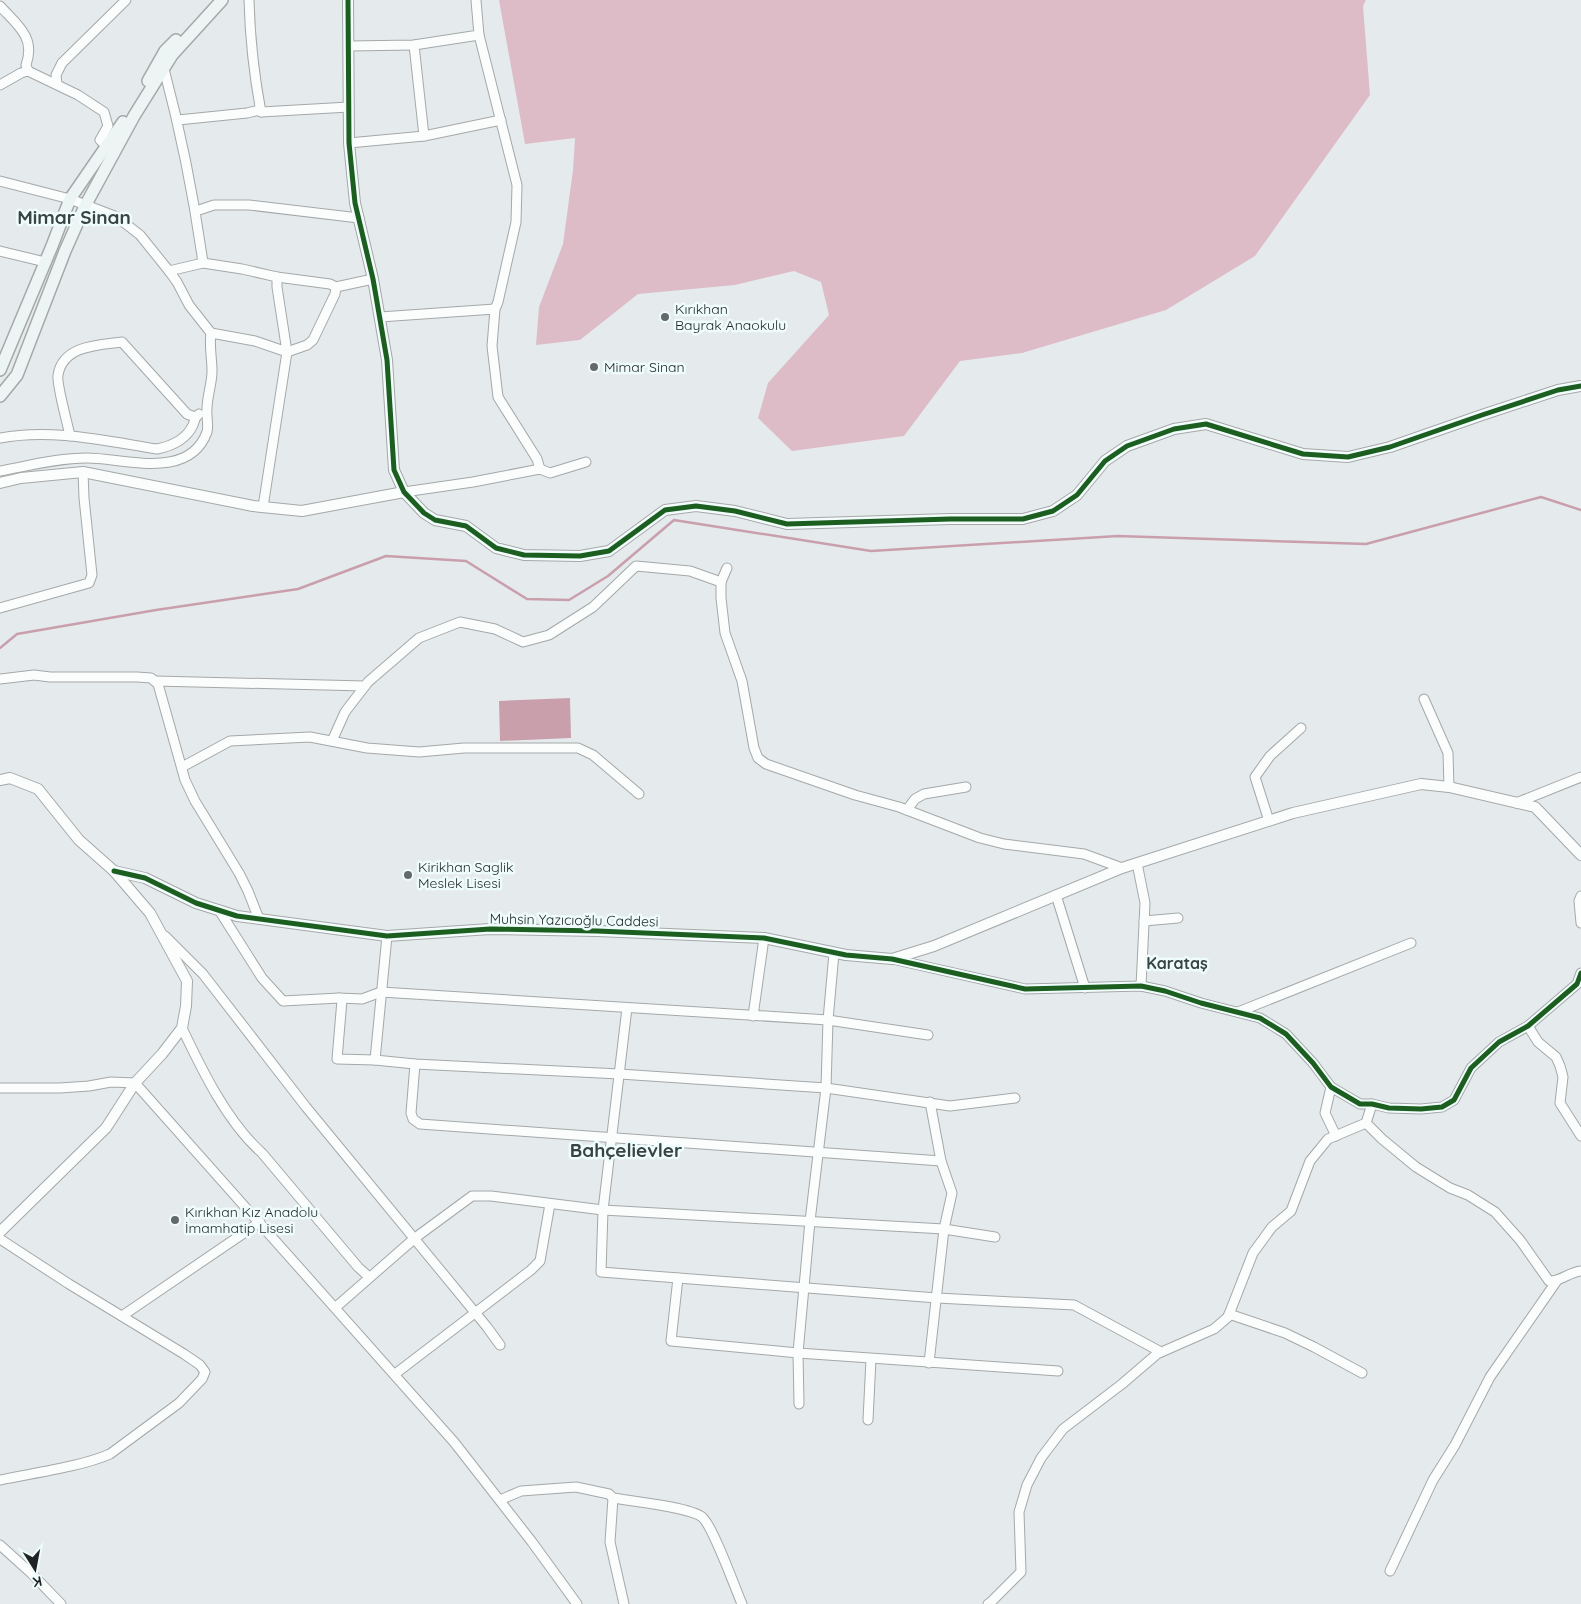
<svg xmlns="http://www.w3.org/2000/svg" width="1581" height="1604" viewBox="0 0 1581 1604" font-family="Quicksand,sans-serif">
<style>
.forest{fill:#ddbcc7}
.water{fill:#c99fac}
.lines{fill:none;stroke-linecap:round;stroke-linejoin:round}
.stream{stroke:#c99fac;stroke-width:2.5}
.minor-casing{stroke:#a4a8a9;stroke-width:11}
.tertiary-casing{stroke:#a4a8a9;stroke-width:12}
.secondary-casing{stroke:#a4a8a9;stroke-width:14}
.minor{stroke:#fbfcfc;stroke-width:9}
.tertiary{stroke:#fbfcfc;stroke-width:10}
.secondary{stroke:#edf4f4;stroke-width:11}
.cycleway-casing{stroke:#effcfc;stroke-width:8}
.cycleway{stroke:#1b5e20;stroke-width:5}
.poi-dot{fill:#646969;stroke:#effcfc;stroke-width:2}
.labels{text-anchor:middle;stroke-width:5;stroke-linejoin:round;paint-order:stroke}
.poi-label{font-size:14px;fill:#1f2323;stroke:#effcfc;text-anchor:start}
.street-label{font-size:14px;fill:#1f2323;stroke:#effcfc}
.quarter-label{font-size:16px;font-weight:bold;fill:#394343;stroke:#effcfc}
.district-label{font-size:19px;font-weight:bold;fill:#394343;stroke:#effcfc}
</style>
<rect width="100%" height="100%" fill="#e5ebec"/>
<path class="forest" d="M 499,0 L 1366,0 L 1363,6 L 1370,95 L 1255,256 L 1166,310 L 1022,353 L 960,361 L 904,436 L 792,451 L 758,418 L 768,383 L 829,315 L 821,282 L 794,271 L 735,285 L 638,294 L 580,340 L 536,345 L 539,307 L 563,244 L 573,170 L 575,138 L 525,144 Z"/>
<path class="water" d="M 570,698 L 571,738 L 500,741 L 499,701 Z"/>
<g class="lines">
<path class="stream" d="M 0,648 L 17,634 L 156,610 L 298,589 L 386,556 L 466,561 L 527,599 L 569,600 L 608,576 L 674,520 L 871,551 L 1118,536 L 1366,544 L 1541,497 L 1581,510"/>
<g class="minor-casing">
<g id="minor">
<path d="M 0,6 C 17,25 36,37 26,65 L 28,71"/>
<path d="M 414,45 L 424,136"/>
<path d="M 349,46 L 414,45 L 479,35 L 476,0"/>
<path d="M 164,69 C 181,133 194,198 203,263"/>
<path d="M 57,84 L 56,75 L 62,63 L 126,0"/>
<path d="M 0,85 L 21,73 L 28,71 L 78,95 L 104,112 L 108,126 L 100,140 L 107,146"/>
<path d="M 261,112 L 349,107"/>
<path d="M 178,120 L 247,113 L 260,110 L 261,112 C 254,75 250,38 249,0"/>
<path d="M 349,143 L 424,136 L 501,120"/>
<path d="M 0,181 L 70,199 L 117,217 L 140,235 L 169,271 L 203,263 L 242,269 L 277,277 L 330,284 L 336,287 L 335,294 L 313,340 L 307,345 L 287,352 L 255,341 L 211,333"/>
<path d="M 196,211 L 214,205 L 249,205 L 359,218"/>
<path d="M 0,251 L 45,262"/>
<path d="M 336,287 L 373,279"/>
<path d="M 380,317 L 495,309"/>
<path d="M 70,436 C 68,425 56,383 58,375 C 63,345 99,345 122,342 L 187,414 L 195,417"/>
<path d="M 0,438 C 51,428 106,441 157,449 C 172,446 186,440 193,425 C 195,420 194,418 199,414"/>
<path d="M 540,469 L 550,473 L 586,462"/>
<path d="M 0,471 C 28,466 58,458 87,458 C 124,458 189,481 207,432 C 209,425 206,416 207,409 C 207,396 212,384 212,371 C 212,358 209,346 211,333 L 189,305 L 177,282 L 169,271"/>
<path d="M 404,492 L 473,482 L 540,469 L 537,459 L 498,397 L 492,346 L 495,309 L 498,302 L 516,222 L 517,185 L 479,35"/>
<path d="M 263,507 L 287,352 L 277,287 L 277,277"/>
<path d="M 727,568 L 721,582 L 721,598 L 725,633 L 742,681 L 754,748 L 758,758 L 766,764 L 855,795 L 899,807 L 980,838 L 1004,844 L 1084,854 L 1122,868"/>
<path d="M 0,608 L 89,583 L 92,575 L 84,498 L 83,472"/>
<path d="M 0,679 L 34,675 L 50,677 L 137,677 L 151,678 L 158,684 L 185,780 L 195,801 L 239,873 L 248,891 L 259,919"/>
<path d="M 155,681 L 365,686"/>
<path d="M 1424,699 L 1448,753 L 1449,787"/>
<path d="M 332,741 L 345,712 L 368,682 L 419,638 L 460,622 L 495,629 L 523,642 L 549,635 L 593,607 L 636,566 L 690,571 L 721,582"/>
<path d="M 182,767 L 230,741 L 310,737 L 367,748 L 419,752 L 464,748 L 578,748 L 593,755 L 639,794"/>
<path d="M 1516,803 L 1581,777"/>
<path d="M 907,810 L 915,799 L 924,794 L 966,787"/>
<path d="M 1269,821 L 1255,777 L 1270,756 L 1301,728"/>
<path d="M 1137,863 L 1145,903 L 1141,986"/>
<path d="M 1056,895 L 1085,988"/>
<path d="M 1581,896 L 1579,901 L 1581,923"/>
<path d="M 219,910 L 262,978 L 283,1001 L 339,998 L 342,1000 L 337,1059 L 375,1060"/>
<path d="M 1144,921 L 1178,918"/>
<path d="M 165,936 L 203,974 L 306,1107 L 487,1327 L 500,1345"/>
<path d="M 387,936 L 375,1060 L 415,1064 L 620,1074 L 826,1088 L 950,1106 L 1015,1098"/>
<path d="M 892,959 L 1025,989 L 1141,986 L 1165,991 L 1201,1003 L 1260,1018 L 1286,1034 L 1313,1063 L 1331,1087 L 1360,1104 L 1372,1104 L 1389,1108 L 1421,1109 L 1442,1107 L 1454,1100 L 1471,1068 L 1499,1042 L 1528,1026 L 1577,984 L 1581,973"/>
<path d="M 339,998 L 362,999 L 381,992 L 828,1020 L 928,1035"/>
<path d="M 627,1008 L 603,1210 L 601,1272 L 937,1298 L 1074,1305 L 1161,1352"/>
<path d="M 1238,1012 L 1411,943"/>
<path d="M 753,1016 L 764,938"/>
<path d="M 1528,1026 L 1538,1042 L 1556,1057 L 1560,1066 L 1563,1077 L 1560,1103 L 1581,1136"/>
<path d="M 182,1028 C 202,1070 227,1122 262,1153 L 358,1267 L 369,1277"/>
<path d="M 415,1064 L 411,1113 L 413,1119 L 420,1124 L 941,1161"/>
<path d="M 1331,1087 L 1325,1113 L 1336,1136"/>
<path d="M 0,1088 L 60,1088 L 89,1086 L 111,1082 L 135,1083 L 454,1442 L 532,1542 L 577,1604"/>
<path d="M 1366,1123 L 1382,1139 L 1416,1167 L 1450,1188 L 1468,1195 L 1495,1212 L 1520,1240 L 1549,1281 C 1560,1282 1569,1272 1581,1271"/>
<path d="M 0,1239 L 69,1284 L 184,1354 L 200,1365 L 205,1372 L 202,1379 L 179,1403 L 110,1454 C 80,1467 33,1473 0,1480"/>
<path d="M 678,1278 L 671,1341 L 798,1353 L 1058,1371"/>
<path d="M 336,1307 L 415,1238 L 472,1196 L 491,1196 L 603,1210 L 944,1229 L 995,1237"/>
<path d="M 1229,1314 L 1285,1333 L 1314,1347 L 1362,1373"/>
<path d="M 122,1316 L 260,1222"/>
<path d="M 929,1363 L 944,1229 L 952,1193 L 941,1161 L 930,1102"/>
<path d="M 395,1374 L 531,1270 L 540,1261 L 550,1204"/>
<path d="M 799,1404 L 798,1353 L 810,1221 L 826,1088 L 828,1020 L 834,953"/>
<path d="M 868,1420 L 871,1359"/>
<path d="M 613,1498 L 610,1542 L 624,1604"/>
<path d="M 500,1500 L 521,1491 L 576,1487 L 609,1494 L 613,1498 C 631,1501 690,1507 702,1517 C 713,1526 735,1588 742,1604"/>
<path d="M 0,1545 L 31,1573 L 61,1604"/>
<path d="M 1390,1571 L 1433,1480 L 1455,1445 L 1490,1377 L 1556,1282"/>
<path d="M 988,1604 L 991,1602 L 1021,1572 L 1019,1512 L 1027,1485 L 1041,1458 L 1063,1429 L 1122,1384 L 1157,1354 L 1214,1329 L 1228,1317 L 1253,1253 L 1272,1227 L 1291,1211 L 1310,1161 L 1328,1139 L 1366,1123 L 1372,1104"/>
</g>
</g>
<g class="tertiary-casing">
<g id="tertiary">
<path d="M 348,0 L 349,143 L 355,203 L 373,279 L 387,360 L 394,470 L 404,492 L 424,513 L 435,520 L 466,526 L 496,548 L 524,555 L 580,556 L 609,551 L 665,510 L 696,506 L 735,511 L 787,524 L 950,519 L 1023,519 L 1053,511 L 1077,495 L 1105,461 L 1127,446 L 1174,429 L 1206,424 L 1303,454 L 1348,457 L 1390,447 L 1482,415 L 1558,390 L 1581,386"/>
<path d="M 0,483 L 21,478 L 83,472 L 253,506 L 302,511 L 404,492"/>
<path d="M 0,780 L 10,778 L 38,789 L 79,840 L 114,871 L 150,913 L 187,981 L 186,1006 L 182,1028 L 162,1054 L 135,1083 L 106,1128 L 0,1232"/>
<path d="M 114,871 L 145,878 L 196,903 L 237,916 L 387,936 L 490,929 L 597,931 L 764,938 L 846,955 L 892,959 L 934,946 L 1122,868 L 1293,813 L 1421,784 L 1449,787 L 1535,807 L 1581,855"/>
</g>
</g>
<g class="secondary-casing">
<g id="secondary">
<path d="M 148,81 L 165,51 L 176,40"/>
<path d="M 0,370 L 52,246 L 70,199 L 123,122"/>
<path d="M 0,396 L 17,375 L 65,251 L 85,206 L 134,116 L 172,55 L 222,0"/>
</g>
</g>
<use href="#minor" class="minor"/>
<use href="#tertiary" class="tertiary"/>
<use href="#secondary" class="secondary"/>
<g class="cycleway-casing">
<g id="cycleway">
<path d="M 348,0 L 349,143 L 355,203 L 373,279 L 387,360 L 394,470 L 404,492 L 424,513 L 435,520 L 466,526 L 496,548 L 524,555 L 580,556 L 609,551 L 665,510 L 696,506 L 735,511 L 787,524 L 950,519 L 1023,519 L 1053,511 L 1077,495 L 1105,461 L 1127,446 L 1174,429 L 1206,424 L 1303,454 L 1348,457 L 1390,447 L 1482,415 L 1558,390 L 1581,386"/>
<path d="M 114,871 L 145,878 L 196,903 L 237,916 L 387,936 L 490,929 L 597,931 L 764,938 L 846,955 L 892,959 L 1025,989 L 1141,986 L 1165,991 L 1201,1003 L 1260,1018 L 1286,1034 L 1313,1063 L 1331,1087 L 1360,1104 L 1372,1104 L 1389,1108 L 1421,1109 L 1442,1107 L 1454,1100 L 1471,1068 L 1499,1042 L 1528,1026 L 1577,984 L 1581,973"/>
</g>
</g>
<use href="#cycleway" class="cycleway"/>
</g>
<g class="poi-dot">
<circle cx="665" cy="317" r="5"/>
<circle cx="594" cy="367" r="5"/>
<circle cx="408" cy="875" r="5"/>
<circle cx="175" cy="1220" r="5"/>
</g>
<g class="labels">
<g class="poi-label">
<text x="675" y="314">Kırıkhan<tspan x="675" dy="16">Bayrak Anaokulu</tspan></text>
<text x="604" y="372">Mimar Sinan</text>
<text x="418" y="872">Kirikhan Saglik<tspan x="418" dy="16">Meslek Lisesi</tspan></text>
<text x="185" y="1217">Kırıkhan Kız Anadolu<tspan x="185" dy="16">İmamhatip Lisesi</tspan></text>
</g>
<g class="street-label">
<text transform="translate(574 920) rotate(1)" y="5">Muhsin Yazıcıoğlu Caddesi</text>
</g>
<g class="quarter-label">
<text x="1177" y="969">Karataş</text>
</g>
<g class="district-label">
<text x="74" y="224">Mimar Sinan</text>
<text x="626" y="1157">Bahçelievler</text>
</g>
</g>
<g transform="translate(35 1569) rotate(169)" stroke="#effcfc" stroke-width="4" paint-order="stroke">
<path d="M0-4L9 19L0 12L-9 19Z" fill="#1f2323"/>
<text y="-8" font-size="14" font-weight="bold" text-anchor="middle" fill="#1f2323">K</text>
</g>
</svg>
